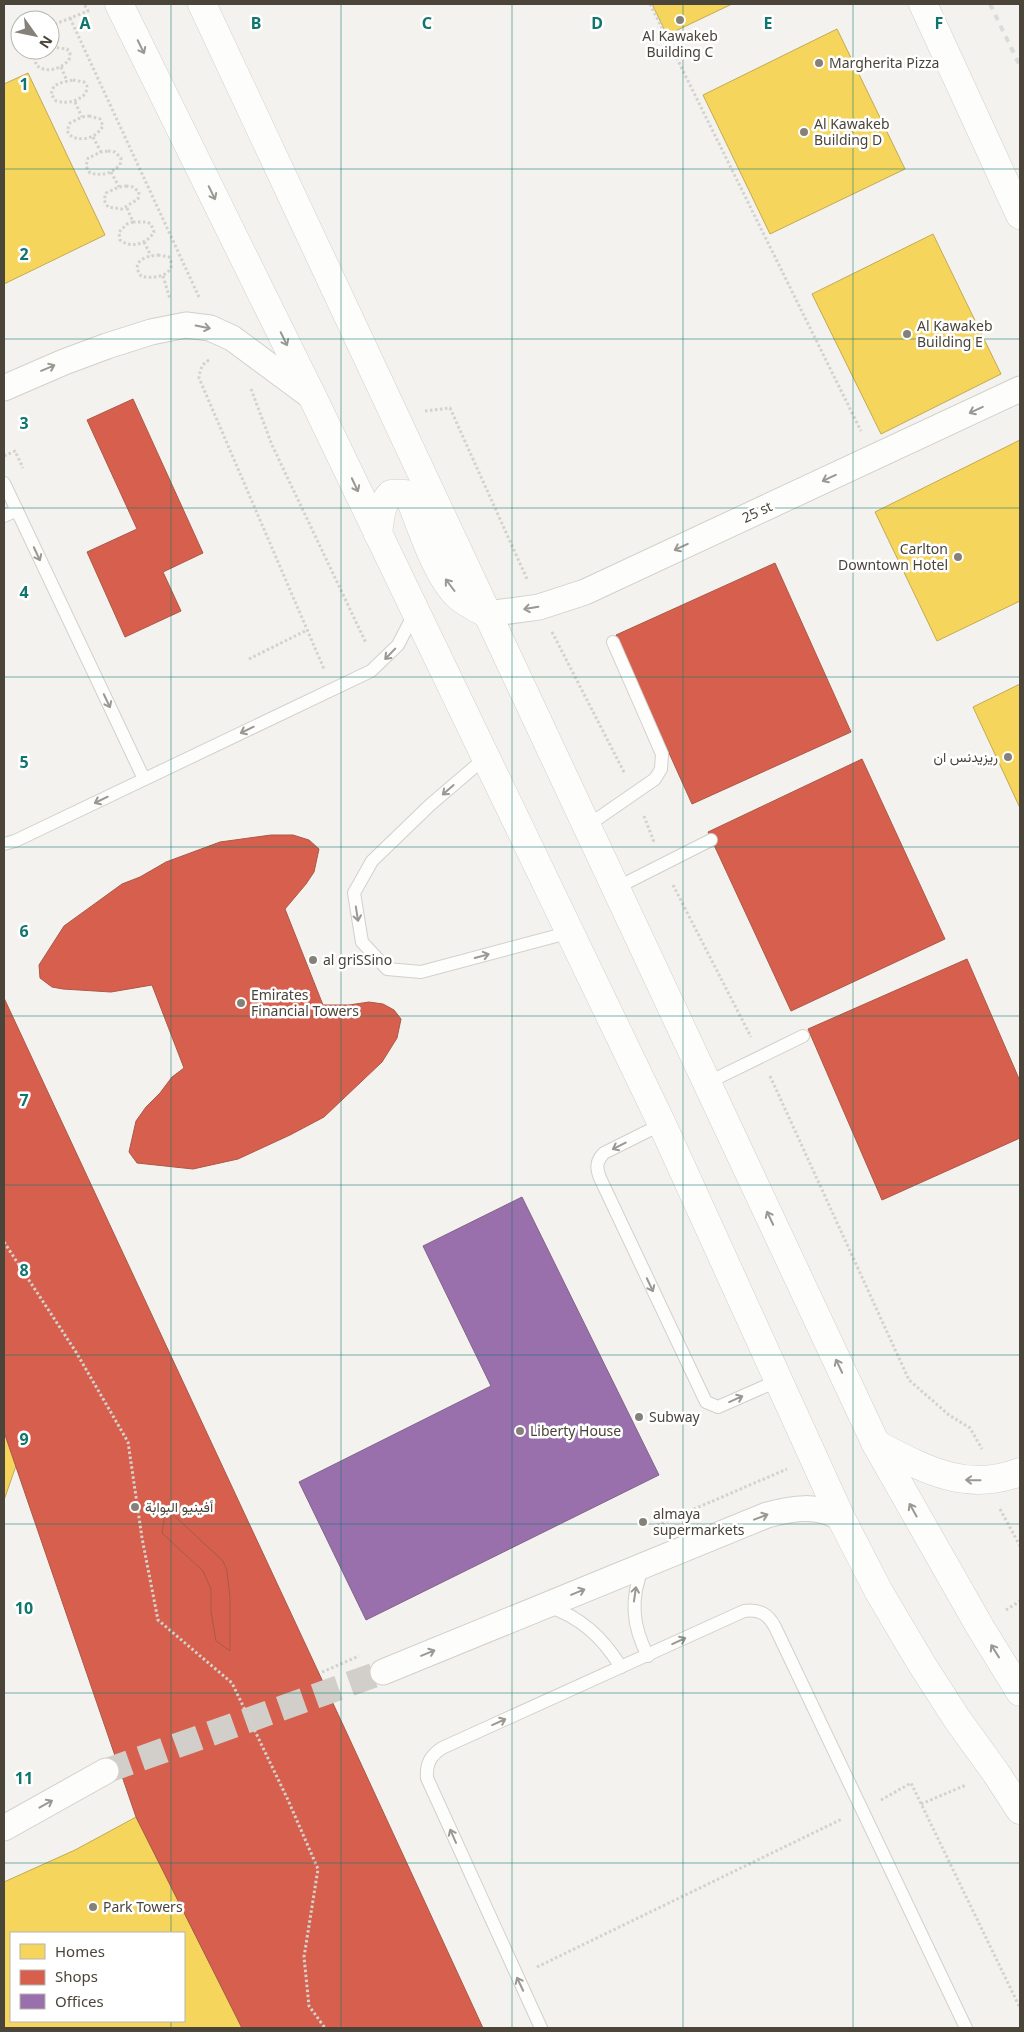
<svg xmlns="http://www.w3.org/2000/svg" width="1024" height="2032" viewBox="0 0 1024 2032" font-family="'Noto Sans',Vazirmatn,sans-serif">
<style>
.homes{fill:#f6d55c;stroke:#c3aa52;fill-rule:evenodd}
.shops{fill:#d6604d;stroke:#ac5847}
.offices{fill:#9970ab;stroke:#826389}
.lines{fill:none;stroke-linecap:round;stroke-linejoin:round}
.minor-tunnel{stroke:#d2cfca;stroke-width:25;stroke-dasharray:25 12;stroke-linecap:butt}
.service-casing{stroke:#d2d0cb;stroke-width:14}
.minor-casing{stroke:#d2d0cb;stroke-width:27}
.tertiary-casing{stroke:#d2d0cb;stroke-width:29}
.path{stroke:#d3d2cc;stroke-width:3;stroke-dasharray:2.5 2.5;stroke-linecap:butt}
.service{stroke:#fdfdfc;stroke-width:12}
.minor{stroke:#fdfdfc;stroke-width:25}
.tertiary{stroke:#fdfdfc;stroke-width:28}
.rail{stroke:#dbdbda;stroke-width:4;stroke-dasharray:6 6;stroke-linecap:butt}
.oneway{stroke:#9b9791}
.grid{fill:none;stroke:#0f766e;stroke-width:1;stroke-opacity:0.55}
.poi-dot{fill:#868178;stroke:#fff;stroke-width:2}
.labels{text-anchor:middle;stroke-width:5;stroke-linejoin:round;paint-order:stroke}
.poi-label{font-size:14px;fill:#4b4439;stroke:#fff;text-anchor:start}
.street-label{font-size:14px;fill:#4b4439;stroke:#fff}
.grid-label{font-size:16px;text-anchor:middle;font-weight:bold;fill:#0f766e;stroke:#fff;stroke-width:5;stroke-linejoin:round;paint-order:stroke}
</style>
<rect width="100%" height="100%" fill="#f4f2ee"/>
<g class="homes">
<path d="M 652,4 L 732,4 L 667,35 Z"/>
<path d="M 837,29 L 905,169 L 770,234 L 703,95 Z"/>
<path d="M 28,73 L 105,235 L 4,284 L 4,84 Z"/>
<path d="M 933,234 L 1001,374 L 881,434 L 812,294 Z"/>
<path d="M 1020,440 L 1020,601 L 937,641 L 875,512 Z"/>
<path d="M 1020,684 L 1020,808 L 973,707 Z"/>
<path d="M 4,1353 L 50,1369 L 4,1500 Z"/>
<path d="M 136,1817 L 242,2028 L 4,2028 L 4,1882 L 75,1850 ZM 11,1933 L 184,1933 L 184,2021 L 11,2021 Z"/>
<path d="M 329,1893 L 337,1898 L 346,1910 L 356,1965 L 366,1982 L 397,2012 L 394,2028 L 387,2028 L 338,1976 Z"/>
</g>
<g class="shops">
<path d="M 133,399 L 203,553 L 163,572 L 181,611 L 125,637 L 87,552 L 137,529 L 87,420 Z"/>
<path d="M 775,563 L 851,732 L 692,804 L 616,635 Z"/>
<path d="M 862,759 L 945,939 L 791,1011 L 708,832 Z"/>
<path d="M 271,835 L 293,835 L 309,840 L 319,849 L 314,872 L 306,884 L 285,909 L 323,1005 L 349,1005 L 369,1002 L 383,1004 L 394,1010 L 401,1019 L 397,1038 L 382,1062 L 324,1117 L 290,1135 L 238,1159 L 193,1169 L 137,1163 L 129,1152 L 136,1121 L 146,1107 L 160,1093 L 172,1077 L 184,1068 L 152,985 L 111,992 L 63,989 L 52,987 L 40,978 L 39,965 L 64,926 L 122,884 L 140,877 L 166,862 L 220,842 Z"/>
<path d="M 967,959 L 1020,1081 L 1020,1138 L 882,1200 L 808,1029 Z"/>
<path d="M 4,998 L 344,1727 L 483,2028 L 242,2028 L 136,1817 L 4,1432 Z"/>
<path d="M 166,1508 L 223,1561 L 227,1571 L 230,1598 L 230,1651 L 216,1641 L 211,1612 L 211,1589 L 203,1571 L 162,1533 Z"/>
</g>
<path class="offices" d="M 522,1197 L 659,1475 L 366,1620 L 299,1482 L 491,1386 L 423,1246 Z"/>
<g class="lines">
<path class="minor-tunnel" d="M 106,1771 L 383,1672"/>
<g class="service-casing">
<g id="service">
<path d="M 4,483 L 144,779"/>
<path d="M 4,516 L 17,510"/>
<path d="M 485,758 L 430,805 L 372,861 L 354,893 L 362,942 L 387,969 L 421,972 L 571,932"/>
<path d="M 587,826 L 655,779 L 661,769 L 662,754 L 613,642"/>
<path d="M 4,844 L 15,841 L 371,671 L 398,645 L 415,612"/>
<path d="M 616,888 L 711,840"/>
<path d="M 707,1083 L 803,1036"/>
<path d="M 662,1124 L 604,1153 C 596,1161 596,1168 600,1178 L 706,1402 L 718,1407 L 777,1381"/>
<path d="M 643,1567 C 630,1598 632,1626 648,1656"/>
<path d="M 547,1606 C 581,1617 602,1637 621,1667"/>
<path d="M 541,2028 L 427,1778 C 426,1764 430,1756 442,1748 L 744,1611 C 760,1609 768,1614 775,1627 L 966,2028"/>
</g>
</g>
<g class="minor-casing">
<g id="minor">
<path d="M 4,388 L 64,362 L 107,346 L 151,332 L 186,325 L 210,328 L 232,338 L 313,398"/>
<path d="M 488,614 L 539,607 L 585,592 L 1020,389"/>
<path d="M 383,1672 L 767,1515 C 793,1508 817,1504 841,1518"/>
<path d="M 4,1828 L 106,1771"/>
</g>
</g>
<g class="tertiary-casing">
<g id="tertiary">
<path d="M 119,4 L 313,398 L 662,1124 L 841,1518 L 879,1592 L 921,1663 L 957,1719 L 996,1773 L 1020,1810"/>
<path d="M 202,4 L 876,1444 L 980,1627 L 1020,1692"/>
<path d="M 923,4 L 1020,215"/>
<path d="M 378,534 C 380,520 380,504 391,494 L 405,494 L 410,499 C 422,528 436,575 458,596 C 467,604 478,609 488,614"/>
<path d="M 876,1444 C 924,1469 966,1493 1020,1472"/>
</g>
</g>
<g class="path">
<path d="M 650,4 L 861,431"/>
<path d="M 70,18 L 199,297"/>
<path d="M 50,26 L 88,11 L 84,4"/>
<path d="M 42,50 L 35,56 L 36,65 C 47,74 60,69 69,60 L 70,53 L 67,49 L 50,47"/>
<path d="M 61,67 L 67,81"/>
<path d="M 73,80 L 84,82 L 87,86 L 86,93 C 77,102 68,104 56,101 L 51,94 L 54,86 L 60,83 Z"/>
<path d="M 75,102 L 82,117"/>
<path d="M 89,116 L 100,119 L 103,126 C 96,138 84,141 72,137 L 67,131 L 70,123 L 82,117 Z"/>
<path d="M 93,137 L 101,152"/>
<path d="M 108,151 L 115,152 L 121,158 L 120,165 C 111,174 102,176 90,173 L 86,166 L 88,158 L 101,152 Z"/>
<path d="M 111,172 L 119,187"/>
<path d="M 126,186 L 133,187 L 139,192 L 138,199 L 122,209 L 108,207 L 104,200 L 106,193 L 119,187 Z"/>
<path d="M 127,208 L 133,222"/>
<path d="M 133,222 L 147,222 L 151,224 L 154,232 C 147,244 131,249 120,240 L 119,232 L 127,224 Z"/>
<path d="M 144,242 L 151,256"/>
<path d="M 158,255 L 169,257 C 179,275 153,280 141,276 L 137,269 C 137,258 149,256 158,255 Z"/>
<path d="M 163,276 L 170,299"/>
<path d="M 209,360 C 202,364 200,369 199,378 L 324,669"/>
<path d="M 251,389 L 272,445 L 366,643"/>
<path d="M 425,411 L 450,408 L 527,579"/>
<path d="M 4,456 L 15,451 L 23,468"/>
<path d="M 552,632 L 625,774"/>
<path d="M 249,659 L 307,630"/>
<path d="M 644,816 L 654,842"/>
<path d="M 673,885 L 751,1037"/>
<path d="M 770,1076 L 909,1380 L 949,1415 L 970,1428 L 982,1449"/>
<path d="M 4,1242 L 76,1352 L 128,1442 L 142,1538 L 158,1620 L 232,1683 L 288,1800 L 318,1869 L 304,1957 L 309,2006 L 325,2028"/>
<path d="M 1000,1509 L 1020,1546"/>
<path d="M 657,1525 L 787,1469"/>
<path d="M 1006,1610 L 1020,1601"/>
<path d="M 322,1672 L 359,1656"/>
<path d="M 881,1800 L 911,1783 L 1020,2008"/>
<path d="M 921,1804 L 966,1785"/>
<path d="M 537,1967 L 842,1819"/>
</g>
<use href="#service" class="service"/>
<use href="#minor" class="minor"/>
<use href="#tertiary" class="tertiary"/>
<path class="rail" d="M 990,4 L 1020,66"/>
</g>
<defs><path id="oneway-shaft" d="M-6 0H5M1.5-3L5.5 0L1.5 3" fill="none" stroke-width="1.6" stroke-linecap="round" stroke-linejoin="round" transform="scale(1.25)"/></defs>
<g class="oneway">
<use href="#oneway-shaft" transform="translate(141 47) rotate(64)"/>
<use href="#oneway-shaft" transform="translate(212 193) rotate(64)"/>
<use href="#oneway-shaft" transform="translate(203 327) rotate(11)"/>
<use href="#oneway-shaft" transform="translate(284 339) rotate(64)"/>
<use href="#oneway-shaft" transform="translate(48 368) rotate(-23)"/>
<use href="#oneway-shaft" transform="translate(976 410) rotate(155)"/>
<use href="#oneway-shaft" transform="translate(829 478) rotate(155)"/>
<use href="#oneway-shaft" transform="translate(355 485) rotate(65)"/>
<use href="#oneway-shaft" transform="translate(681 547) rotate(155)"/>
<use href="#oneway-shaft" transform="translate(37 554) rotate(65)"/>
<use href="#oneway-shaft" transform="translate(450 585) rotate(-127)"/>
<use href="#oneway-shaft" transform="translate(531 608) rotate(170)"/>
<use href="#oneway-shaft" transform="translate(390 654) rotate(134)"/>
<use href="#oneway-shaft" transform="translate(107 701) rotate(65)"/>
<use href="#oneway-shaft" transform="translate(247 730) rotate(154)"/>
<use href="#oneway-shaft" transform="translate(448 790) rotate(139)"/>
<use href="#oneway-shaft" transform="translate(101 800) rotate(154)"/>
<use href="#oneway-shaft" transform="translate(357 914) rotate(81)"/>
<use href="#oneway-shaft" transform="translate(482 956) rotate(-15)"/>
<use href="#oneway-shaft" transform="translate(619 1146) rotate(153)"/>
<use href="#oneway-shaft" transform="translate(770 1218) rotate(-115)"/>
<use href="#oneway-shaft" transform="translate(650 1285) rotate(65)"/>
<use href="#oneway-shaft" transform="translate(839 1366) rotate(-115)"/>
<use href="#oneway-shaft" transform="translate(736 1399) rotate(-24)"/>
<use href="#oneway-shaft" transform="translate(973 1480) rotate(-179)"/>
<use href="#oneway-shaft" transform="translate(913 1510) rotate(-119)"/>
<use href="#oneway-shaft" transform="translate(761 1517) rotate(-21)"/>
<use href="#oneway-shaft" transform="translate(578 1592) rotate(-22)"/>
<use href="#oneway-shaft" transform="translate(635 1594) rotate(-82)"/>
<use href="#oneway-shaft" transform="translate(679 1641) rotate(-25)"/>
<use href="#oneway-shaft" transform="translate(995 1651) rotate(-122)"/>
<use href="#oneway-shaft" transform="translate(428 1653) rotate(-22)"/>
<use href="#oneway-shaft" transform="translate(499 1722) rotate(-24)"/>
<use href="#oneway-shaft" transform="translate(46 1804) rotate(-29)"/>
<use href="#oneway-shaft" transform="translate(453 1836) rotate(-114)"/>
<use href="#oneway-shaft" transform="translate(520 1984) rotate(-115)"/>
</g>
<path class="grid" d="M 171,4 L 171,1933M 341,4 L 341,2028M 512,4 L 512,2028M 683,4 L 683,2028M 853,4 L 853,2028M 4,169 L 1020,169M 4,339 L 1020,339M 4,508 L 1020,508M 4,677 L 1020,677M 4,847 L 1020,847M 4,1016 L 1020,1016M 4,1185 L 1020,1185M 4,1355 L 1020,1355M 4,1524 L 1020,1524M 4,1693 L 1020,1693M 4,1863 L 1020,1863M 171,2021 L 171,2028"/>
<g class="poi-dot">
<circle cx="680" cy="20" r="5"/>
<circle cx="819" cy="63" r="5"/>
<circle cx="804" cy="132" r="5"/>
<circle cx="907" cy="334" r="5"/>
<circle cx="958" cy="557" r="5"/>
<circle cx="1008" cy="757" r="5"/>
<circle cx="313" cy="960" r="5"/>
<circle cx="241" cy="1003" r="5"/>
<circle cx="639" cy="1417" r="5"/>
<circle cx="520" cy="1431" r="5"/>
<circle cx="135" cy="1507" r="5"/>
<circle cx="643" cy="1522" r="5"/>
<circle cx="93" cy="1907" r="5"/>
</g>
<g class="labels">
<g class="poi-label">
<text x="680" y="41" text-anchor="middle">Al Kawakeb<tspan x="680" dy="16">Building C</tspan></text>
<text x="829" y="68">Margherita Pizza</text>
<text x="814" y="129">Al Kawakeb<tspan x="814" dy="16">Building D</tspan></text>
<text x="917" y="331">Al Kawakeb<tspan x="917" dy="16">Building E</tspan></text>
<text x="948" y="554" text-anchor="end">Carlton<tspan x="948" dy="16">Downtown Hotel</tspan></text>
<text x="998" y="762" text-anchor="end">ريزيدنس ان</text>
<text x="323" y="965">al griSSino</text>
<text x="251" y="1000">Emirates<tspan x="251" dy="16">Financial Towers</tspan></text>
<text x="649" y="1422">Subway</text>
<text x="530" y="1436">Liberty House</text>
<text x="145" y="1512">أفينيو البوابة</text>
<text x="653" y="1519">almaya<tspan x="653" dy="16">supermarkets</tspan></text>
<text x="103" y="1912">Park Towers</text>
</g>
<g class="street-label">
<text transform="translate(757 512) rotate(-25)" y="5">25 st</text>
</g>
</g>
<g class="grid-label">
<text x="85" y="29">A</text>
<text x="256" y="29">B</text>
<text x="427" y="29">C</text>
<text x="597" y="29">D</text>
<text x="768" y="29">E</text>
<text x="939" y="29">F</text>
<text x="24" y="90">1</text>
<text x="24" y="260">2</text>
<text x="24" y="429">3</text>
<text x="24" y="598">4</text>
<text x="24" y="768">5</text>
<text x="24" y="937">6</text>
<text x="24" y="1106">7</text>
<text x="24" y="1276">8</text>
<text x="24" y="1445">9</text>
<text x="24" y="1614">10</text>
<text x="24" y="1784">11</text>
</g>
<rect width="1024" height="2032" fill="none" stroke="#4b4439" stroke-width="10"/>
<rect x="10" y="1932" width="175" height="90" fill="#ffffff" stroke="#b7b4b0"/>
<rect x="20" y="1944" width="25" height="15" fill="#f6d55c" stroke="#b7b4b0"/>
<text x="55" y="1957" font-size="15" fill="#4b4439">Homes</text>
<rect x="20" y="1970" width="25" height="15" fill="#d6604d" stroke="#b7b4b0"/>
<text x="55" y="1982" font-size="15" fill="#4b4439">Shops</text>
<rect x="20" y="1994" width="25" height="15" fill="#9970ab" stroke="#b7b4b0"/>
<text x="55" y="2007" font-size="15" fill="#4b4439">Offices</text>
<g transform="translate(35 35) rotate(123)"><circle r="24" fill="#ffffff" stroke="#b7b4b0"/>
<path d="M0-4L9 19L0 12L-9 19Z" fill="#868178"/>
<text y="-8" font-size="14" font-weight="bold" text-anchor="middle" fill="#4b4439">N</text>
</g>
</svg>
